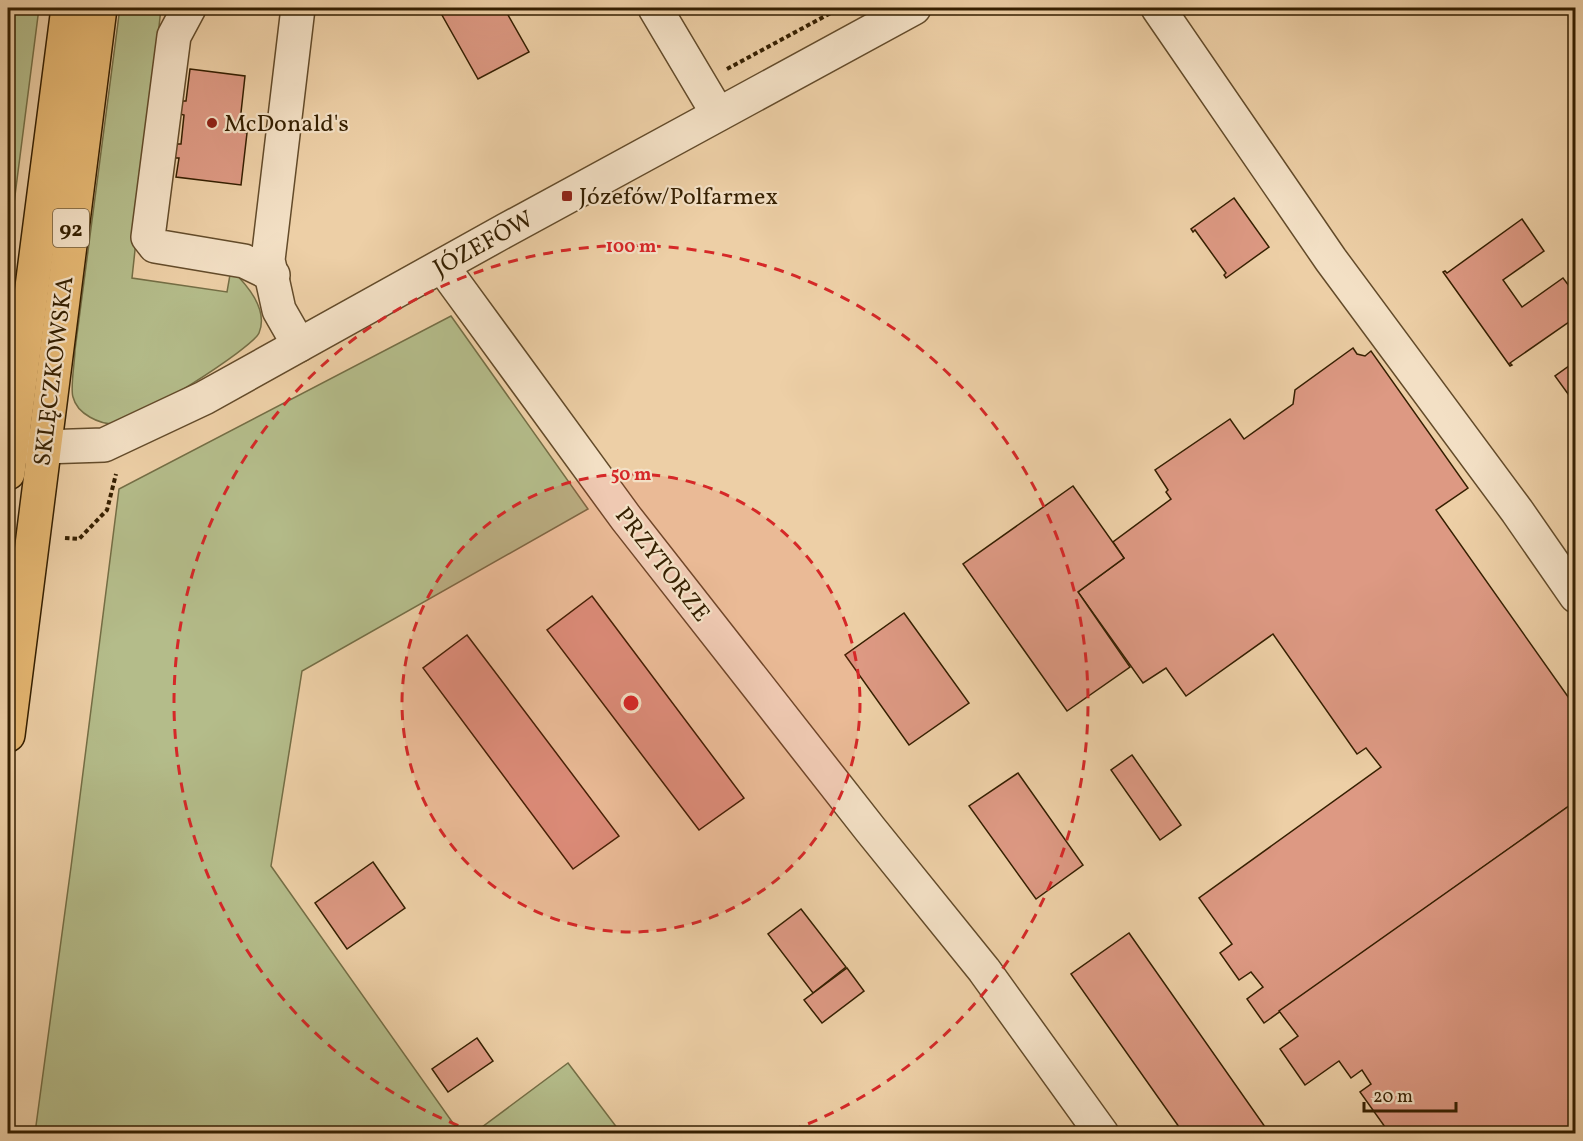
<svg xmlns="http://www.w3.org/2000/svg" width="1583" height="1141" viewBox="0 0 1583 1141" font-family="Vollkorn,serif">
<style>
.green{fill:#b4bc8a;stroke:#746e45;stroke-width:1.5}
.building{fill:#dd9983;stroke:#351f00;stroke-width:1.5}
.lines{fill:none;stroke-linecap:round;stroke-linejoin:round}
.minor-casing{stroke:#634b2a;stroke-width:36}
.major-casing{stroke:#351f00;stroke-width:36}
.path{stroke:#351f00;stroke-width:4;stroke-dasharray:4.5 3;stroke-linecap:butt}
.minor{stroke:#f3e0c5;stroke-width:33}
.major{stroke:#e6b873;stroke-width:33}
.ring{fill:none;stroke:#d62828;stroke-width:3;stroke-dasharray:10 8}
.poi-dot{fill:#8f2418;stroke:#f3e0c5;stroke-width:2}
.labels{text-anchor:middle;stroke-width:4.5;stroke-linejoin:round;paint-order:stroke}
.shield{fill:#f3e0c5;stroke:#6e593b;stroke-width:1.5}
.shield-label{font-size:22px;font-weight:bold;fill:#351f00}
.poi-label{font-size:24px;fill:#351f00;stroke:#f3e0c5;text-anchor:start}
.street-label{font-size:24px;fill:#351f00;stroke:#f3e0c5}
.centre{fill:#d62828;stroke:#f3e0c5;stroke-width:3}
.ring-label{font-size:18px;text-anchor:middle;font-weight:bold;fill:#d62828;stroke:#f3e0c5;stroke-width:4.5;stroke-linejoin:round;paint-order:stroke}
</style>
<rect width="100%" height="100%" fill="#edcfa6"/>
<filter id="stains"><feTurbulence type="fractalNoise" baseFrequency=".00333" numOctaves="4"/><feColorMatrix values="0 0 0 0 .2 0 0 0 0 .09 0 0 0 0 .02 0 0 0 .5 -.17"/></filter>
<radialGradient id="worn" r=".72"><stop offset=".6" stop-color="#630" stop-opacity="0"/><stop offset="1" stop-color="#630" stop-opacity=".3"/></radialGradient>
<g class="green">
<path d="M 8,8 L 39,8 L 8,250 Z"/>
<path d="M 122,8 L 161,8 L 132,278 L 227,292 L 231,269 C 246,284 269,309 259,333 C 253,348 132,424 117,424 C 100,425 77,414 73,397 C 70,388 75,361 75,350 L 119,15 Z"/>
<path d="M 451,316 L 588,509 L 302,671 L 271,866 L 460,1133 L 35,1133 L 71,867 L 119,489 Z"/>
<path d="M 568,1063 L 621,1133 L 474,1133 Z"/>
</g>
<g class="building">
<path d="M 438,8 L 504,8 L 529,52 L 478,79 Z"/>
<path d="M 190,69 L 245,76 L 239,131 L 247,133 L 241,185 L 176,177 L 179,158 L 175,158 L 176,144 L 181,144 L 184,115 L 180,114 L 182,101 L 186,101 Z"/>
<path d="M 1234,198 L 1269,247 L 1226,278 L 1224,275 L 1226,273 L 1195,230 L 1193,232 L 1191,229 Z"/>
<path d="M 1522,219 L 1544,251 L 1503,280 L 1522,307 L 1563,278 L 1576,295 L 1576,317 L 1510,363 L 1512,365 L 1510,366 L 1443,272 L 1445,271 L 1447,273 Z"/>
<path d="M 1353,348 L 1357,354 L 1365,356 L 1371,351 L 1468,488 L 1436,510 L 1576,708 L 1576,801 L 1264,1023 L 1247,999 L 1263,987 L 1251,972 L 1239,980 L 1220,953 L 1232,944 L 1199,898 L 1381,767 L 1366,748 L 1357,754 L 1273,634 L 1186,696 L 1166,668 L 1143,683 L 1078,592 L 1124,558 L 1113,542 L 1171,499 L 1166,492 L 1168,490 L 1155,470 L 1230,419 L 1244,439 L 1293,404 L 1295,390 Z"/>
<path d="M 1576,361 L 1576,405 L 1555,376 Z"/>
<path d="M 1073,486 L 1124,558 L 1078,592 L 1130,667 L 1067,711 L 963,564 Z"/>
<path d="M 592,596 L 744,798 L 699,830 L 547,630 Z"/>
<path d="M 904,613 L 969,703 L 909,745 L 845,655 Z"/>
<path d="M 467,635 L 619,836 L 573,869 L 423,668 Z"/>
<path d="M 1132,755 L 1181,825 L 1160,840 L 1111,770 Z"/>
<path d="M 1018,773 L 1083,865 L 1036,899 L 969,806 Z"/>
<path d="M 1576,801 L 1576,1134 L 1390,1134 L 1360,1092 L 1371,1084 L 1362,1070 L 1351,1078 L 1339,1061 L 1305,1085 L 1280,1049 L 1298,1036 L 1279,1011 Z"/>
<path d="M 373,862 L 405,908 L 347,949 L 315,903 Z"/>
<path d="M 801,909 L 846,967 L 813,993 L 768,934 Z"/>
<path d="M 1129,933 L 1270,1134 L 1184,1134 L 1071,974 Z"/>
<path d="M 847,968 L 864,991 L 822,1023 L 804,1000 Z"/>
<path d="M 477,1038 L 493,1061 L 448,1092 L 432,1069 Z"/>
</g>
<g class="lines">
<g class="minor-casing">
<g id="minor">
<path d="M 189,8 L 174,36 L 148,237 L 155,246 L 244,261 L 273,275"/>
<path d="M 298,8 L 268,260 L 279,310 L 299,345"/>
<path d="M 655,8 L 718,114"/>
<path d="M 1158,8 L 1331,260 L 1517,511 L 1576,596"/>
<path d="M 442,266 L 626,518 L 870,829 L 984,970 L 1102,1134"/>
<path d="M 15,446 L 43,447 L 104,445 L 204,398 L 506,230 L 914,8"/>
</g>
</g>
<g class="major-casing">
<g id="major">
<path d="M 8,473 L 68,8"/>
<path d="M 8,735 L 100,8"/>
</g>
</g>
<g class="path">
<path d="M 944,13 L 954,8"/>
<path d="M 727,69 L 840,8"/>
<path d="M 65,538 L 79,539 L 107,510 L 116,474"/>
</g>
<use href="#minor" class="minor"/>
<use href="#major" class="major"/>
</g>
<circle cx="631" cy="703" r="229" fill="#d62828" fill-opacity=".12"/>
<g class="ring">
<circle cx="631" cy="703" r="229"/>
<path d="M475 1132A457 457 0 1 1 787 1132"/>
</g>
<g class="poi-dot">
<circle cx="212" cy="123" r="6"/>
<rect x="561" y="190" width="12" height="12" rx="3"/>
</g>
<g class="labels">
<rect class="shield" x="53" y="209" width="36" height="38" rx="4.5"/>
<g class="shield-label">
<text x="71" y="236">92</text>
</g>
<g class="poi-label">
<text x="224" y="131">McDonald's</text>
<text x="579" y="204">Józefów/Polfarmex</text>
</g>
<g class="street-label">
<text transform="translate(483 243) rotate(-29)" y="8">JÓZEFÓW</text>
<text transform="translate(53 371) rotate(-83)" y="8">SKLĘCZKOWSKA</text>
<text transform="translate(663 564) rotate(52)" y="8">PRZYTORZE</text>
</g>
</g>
<circle cx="631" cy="703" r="9" class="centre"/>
<g class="ring-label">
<text x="631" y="252">100 m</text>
<text x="631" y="480">50 m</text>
</g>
<rect width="1583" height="1141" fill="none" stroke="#edcfa6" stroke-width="30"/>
<rect x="9" y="9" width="1565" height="1123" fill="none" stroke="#351f00" stroke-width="3"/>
<rect x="15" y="15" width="1553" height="1111" fill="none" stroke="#351f00" stroke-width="1.5"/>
<path d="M1364 1102v9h92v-9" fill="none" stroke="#351f00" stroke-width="3"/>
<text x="1373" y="1102" font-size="18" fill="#351f00" stroke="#f3e0c5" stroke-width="4.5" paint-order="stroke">20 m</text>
<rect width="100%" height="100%" filter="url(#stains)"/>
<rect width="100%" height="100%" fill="url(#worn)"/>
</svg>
